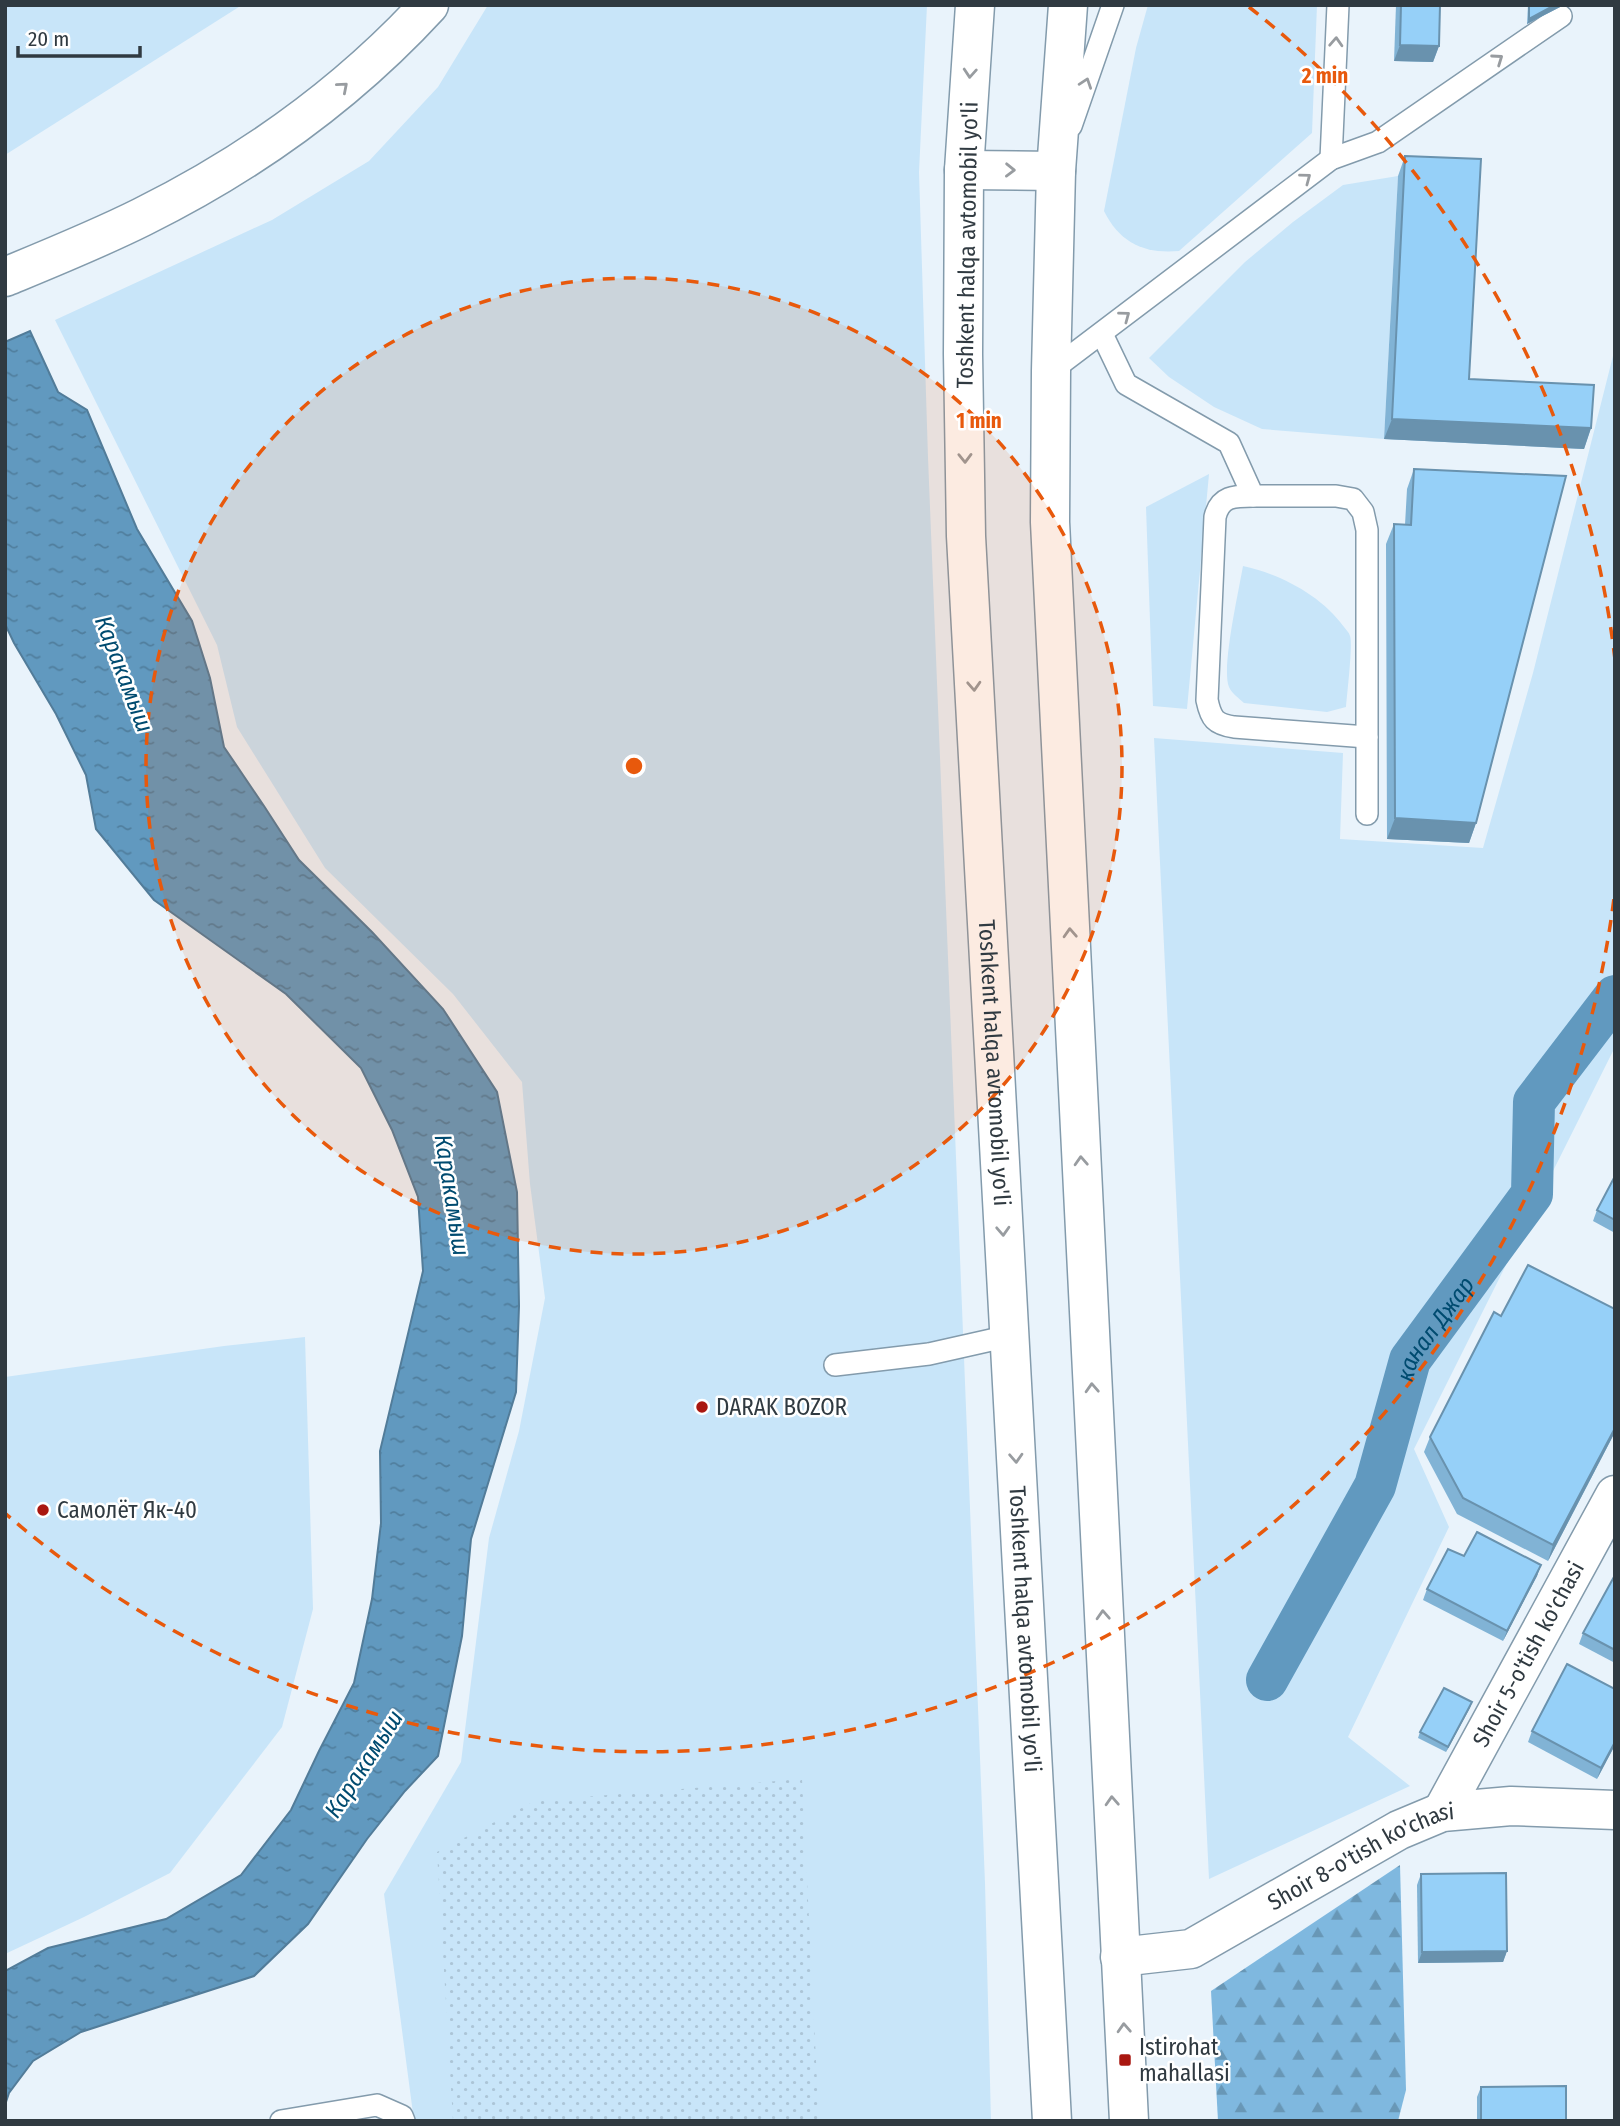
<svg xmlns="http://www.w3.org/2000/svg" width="1620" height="2126" viewBox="0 0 1620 2126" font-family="'Fira Sans Condensed',sans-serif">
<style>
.grass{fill:#c8e5f9}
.forest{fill:url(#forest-firs)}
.park{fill:url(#park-dots)}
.water{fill:url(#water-ripples);stroke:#527c99;stroke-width:2}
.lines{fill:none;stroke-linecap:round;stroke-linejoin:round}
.canal{stroke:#6199bf;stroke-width:42}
.lane-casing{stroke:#839bac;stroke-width:24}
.street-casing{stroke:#839bac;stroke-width:41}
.secondary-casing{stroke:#839bac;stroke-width:41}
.highway-casing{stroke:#839bac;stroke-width:41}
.lane{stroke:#fff;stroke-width:21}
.street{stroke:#fff;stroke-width:38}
.secondary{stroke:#fff;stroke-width:38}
.highway{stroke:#fff;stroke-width:38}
.wall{fill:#81b3d5}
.shaded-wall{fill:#6992ae}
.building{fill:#96d0f8;stroke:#6992ae;stroke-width:2}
.oneway{stroke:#989ca0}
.ring{fill:none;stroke:#e8590c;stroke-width:3.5;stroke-dasharray:12 9}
.poi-dot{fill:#a91710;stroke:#fff;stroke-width:2.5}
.labels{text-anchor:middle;stroke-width:5;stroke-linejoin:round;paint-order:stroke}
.street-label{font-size:23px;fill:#303a41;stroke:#fff}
.poi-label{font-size:23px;fill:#303a41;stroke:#fff;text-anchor:start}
.water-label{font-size:24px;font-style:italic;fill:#004b70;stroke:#fff}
.centre{fill:#e8590c;stroke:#fff;stroke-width:3.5}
.ring-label{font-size:21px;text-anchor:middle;font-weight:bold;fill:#e8590c;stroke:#fff;stroke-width:5;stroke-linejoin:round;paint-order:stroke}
</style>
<defs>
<pattern id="forest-firs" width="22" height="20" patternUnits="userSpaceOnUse" patternTransform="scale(1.75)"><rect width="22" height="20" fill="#7fb8df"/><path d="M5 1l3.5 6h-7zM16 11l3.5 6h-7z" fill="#6897b6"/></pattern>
<pattern id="park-dots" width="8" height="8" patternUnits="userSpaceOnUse" patternTransform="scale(1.75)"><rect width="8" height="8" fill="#c8e5f9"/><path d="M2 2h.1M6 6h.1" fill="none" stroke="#acc5d7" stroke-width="1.8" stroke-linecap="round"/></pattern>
<pattern id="water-ripples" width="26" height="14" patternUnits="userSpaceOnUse" patternTransform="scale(1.75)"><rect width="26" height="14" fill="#6199bf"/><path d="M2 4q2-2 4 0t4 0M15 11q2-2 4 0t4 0" fill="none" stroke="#507e9d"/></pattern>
</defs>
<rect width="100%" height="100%" fill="#e9f3fb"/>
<g class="grass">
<path d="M 5,5 L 242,5 L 5,155 Z"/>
<path d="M 488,5 L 927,5 L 919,172 L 928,457 L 985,1883 L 991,2121 L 414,2121 L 384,1894 L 461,1762 L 489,1538 L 519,1431 L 545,1298 L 530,1184 L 522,1082 L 453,994 L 325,868 L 237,727 L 217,645 L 55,320 L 272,220 L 369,161 L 438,87 Z"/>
<path d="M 1148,5 L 1317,5 L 1312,133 L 1179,251 C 1144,254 1120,243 1104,211 L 1136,48 Z"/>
<path d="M 1398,176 L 1384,439 L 1262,429 L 1214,407 L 1169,377 L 1149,358 L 1245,262 L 1293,222 L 1343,185 Z"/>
<path d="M 1615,348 L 1615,1047 L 1414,1449 L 1449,1527 L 1348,1737 L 1410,1786 L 1209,1879 L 1154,738 L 1343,753 L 1340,839 L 1483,848 L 1533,673 Z"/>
<path d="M 1209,474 L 1187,709 L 1153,706 L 1146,507 Z"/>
<path d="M 1243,566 C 1280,574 1321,595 1344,627 C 1346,630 1349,632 1350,636 C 1353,644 1347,694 1346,707 L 1327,712 L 1244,703 C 1239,698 1232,694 1229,687 C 1221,669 1239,590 1243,566 Z"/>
<path d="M 305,1337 L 313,1609 L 282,1727 L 170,1873 L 84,1917 L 5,1954 L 5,1377 L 224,1346 Z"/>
</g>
<path class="forest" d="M 1400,1865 L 1406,2090 L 1398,2121 L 1218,2121 L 1211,1991 Z"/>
<path class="park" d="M 802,1779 L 819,2121 L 453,2121 L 437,1852 L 535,1801 Z"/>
<path class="water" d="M 30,331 L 58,392 L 87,410 L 137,529 L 192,621 L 210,678 L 224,747 L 264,806 L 299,860 L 372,932 L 443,1009 L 497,1092 L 517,1192 L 519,1306 L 516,1392 L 471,1539 L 462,1636 L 438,1756 L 405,1791 L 367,1839 L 308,1924 L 254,1976 L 81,2032 L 33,2061 L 9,2093 L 5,2105 L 5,1971 L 48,1948 L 166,1919 L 241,1875 L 291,1810 L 319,1751 L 354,1683 L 372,1599 L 381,1523 L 380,1451 L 423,1271 L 418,1197 L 392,1130 L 361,1068 L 286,994 L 154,900 L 96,829 L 86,775 L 56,714 L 14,643 L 5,624 L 5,342 Z"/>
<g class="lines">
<path class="canal" id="s1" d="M 1267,1680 L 1375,1486 L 1410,1360 L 1532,1194 L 1534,1102 L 1615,996"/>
<g class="lane-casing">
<g id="lane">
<path d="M 1071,126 L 1113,5"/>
<path d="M 1331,159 L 1338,5"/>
<path d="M 1102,334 L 1126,384 L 1229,443 L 1253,496 L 1336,496 L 1353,499 L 1363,512 L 1367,530 L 1367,814"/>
<path d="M 1051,371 L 1331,159 L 1378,142 L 1561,16"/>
<path d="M 1253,496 C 1234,496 1220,496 1215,517 L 1207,700 C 1211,719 1215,724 1234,727 L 1367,737"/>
<path d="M 835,1365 L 929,1354 L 1009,1336"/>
<path d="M 281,2121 L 377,2105 L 402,2116 L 404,2121"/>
</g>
</g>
<g class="street-casing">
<g id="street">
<path id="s2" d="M 1442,1812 L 1615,1495"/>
<path id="s3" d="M 1120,1957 L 1191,1949 L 1399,1830 L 1442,1812 L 1511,1806 L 1615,1810"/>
</g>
</g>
<g class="secondary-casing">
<path id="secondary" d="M 5,277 C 51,258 98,239 142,217 C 249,164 348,93 429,5"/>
</g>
<g class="highway-casing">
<g id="highway">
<path id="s4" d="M 975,5 L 964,170 L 963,354 L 966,536 L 1052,2121"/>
<path d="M 1068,5 L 1056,171 L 1051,371 L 1050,522 L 1129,2121"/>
<path d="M 964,170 L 1056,171"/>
</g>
</g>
<use href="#lane" class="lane"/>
<use href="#street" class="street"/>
<use href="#secondary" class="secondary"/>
<use href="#highway" class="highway"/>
</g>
<g class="wall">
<path d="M 1396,5 L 1440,5 L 1439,46 L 1433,62 L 1394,61 Z"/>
<path d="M 1528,5 L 1564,5 L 1527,24 Z"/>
<path d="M 1405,156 L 1469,379 L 1591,428 L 1584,449 L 1384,439 L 1398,176 Z"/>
<path d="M 1414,469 L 1476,823 L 1469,843 L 1387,839 L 1386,544 L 1394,524 L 1405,525 L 1407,489 Z"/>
<path d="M 1615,1176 L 1615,1233 L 1593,1221 L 1597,1210 Z"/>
<path d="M 1615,1432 L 1548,1561 L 1457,1514 L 1424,1452 L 1430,1437 Z"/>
<path d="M 1464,1556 L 1541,1565 L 1537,1576 L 1503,1641 L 1423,1600 L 1427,1589 Z"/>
<path d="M 1615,1575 L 1615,1663 L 1579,1644 L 1583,1633 Z"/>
<path d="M 1472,1702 L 1446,1752 L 1418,1738 L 1420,1732 Z"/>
<path d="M 1532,1731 L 1615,1745 L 1597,1779 L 1528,1742 Z"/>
<path d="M 1421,1874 L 1507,1951 L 1503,1962 L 1418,1963 L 1417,1885 Z"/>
<path d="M 1481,2087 L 1566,2121 L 1477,2121 L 1477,2097 Z"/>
</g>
<g class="shaded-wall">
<path d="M 1555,5 L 1564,5 L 1527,24 L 1529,19 Z"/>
<path d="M 1400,45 L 1439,46 L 1433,62 L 1394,61 Z"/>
<path d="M 1392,419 L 1591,428 L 1584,449 L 1384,439 Z"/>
<path d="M 1395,818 L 1476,823 L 1469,843 L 1387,839 Z"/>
<path d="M 1615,1428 L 1615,1432 L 1548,1561 L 1553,1545 Z"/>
<path d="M 1541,1565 L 1537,1576 L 1503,1641 L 1507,1631 Z"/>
<path d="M 1472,1702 L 1470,1708 L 1446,1752 L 1448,1747 Z"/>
<path d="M 1615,1742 L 1615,1745 L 1597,1779 L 1601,1768 Z"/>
<path d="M 1507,1951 L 1503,1962 L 1418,1963 L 1422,1952 Z"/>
</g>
<g class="building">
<path d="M 1401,5 L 1440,5 L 1439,46 L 1400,45 Z"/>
<path d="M 1529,5 L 1555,5 L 1529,19 Z"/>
<path d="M 1405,156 L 1481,159 L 1469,379 L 1594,385 L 1591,428 L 1392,419 Z"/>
<path d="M 1414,469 L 1566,476 L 1476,823 L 1395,818 L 1394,524 L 1411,525 Z"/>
<path d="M 1615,1176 L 1615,1220 L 1597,1210 Z"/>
<path d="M 1528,1265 L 1615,1309 L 1615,1428 L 1553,1545 L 1463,1498 L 1430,1437 L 1494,1312 L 1501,1316 Z"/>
<path d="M 1477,1532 L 1541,1565 L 1507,1631 L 1427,1589 L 1448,1549 L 1464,1556 Z"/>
<path d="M 1615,1575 L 1615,1650 L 1583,1633 Z"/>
<path d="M 1567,1664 L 1615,1689 L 1615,1742 L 1601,1768 L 1532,1731 Z"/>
<path d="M 1444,1688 L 1472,1702 L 1448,1747 L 1420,1732 Z"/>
<path d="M 1506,1873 L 1507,1951 L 1422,1952 L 1421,1874 Z"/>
<path d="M 1566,2086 L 1566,2121 L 1481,2121 L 1481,2087 Z"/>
</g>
<defs><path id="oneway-chevron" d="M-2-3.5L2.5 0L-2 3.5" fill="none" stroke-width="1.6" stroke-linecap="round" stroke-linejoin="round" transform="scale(1.75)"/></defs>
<g class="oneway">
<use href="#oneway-chevron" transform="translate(1336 42) rotate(-87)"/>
<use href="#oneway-chevron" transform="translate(1498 59) rotate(-35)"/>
<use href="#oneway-chevron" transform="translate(970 73) rotate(94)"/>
<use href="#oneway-chevron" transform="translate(1086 83) rotate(-71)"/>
<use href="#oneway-chevron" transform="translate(343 87) rotate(-41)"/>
<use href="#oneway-chevron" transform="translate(1010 170) rotate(1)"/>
<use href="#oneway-chevron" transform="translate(1306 178) rotate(-37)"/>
<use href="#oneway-chevron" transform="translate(1125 316) rotate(-37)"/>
<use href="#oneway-chevron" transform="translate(965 458) rotate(89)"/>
<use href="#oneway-chevron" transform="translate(974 686) rotate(87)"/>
<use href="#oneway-chevron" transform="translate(1070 933) rotate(-93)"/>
<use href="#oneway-chevron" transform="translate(1081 1161) rotate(-93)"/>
<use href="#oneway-chevron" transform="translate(1003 1231) rotate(87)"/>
<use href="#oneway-chevron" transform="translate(1092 1388) rotate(-93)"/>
<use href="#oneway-chevron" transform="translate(1016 1458) rotate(87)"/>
<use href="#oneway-chevron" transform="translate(1103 1615) rotate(-93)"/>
<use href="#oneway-chevron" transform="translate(1112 1801) rotate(-93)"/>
<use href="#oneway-chevron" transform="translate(1124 2028) rotate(-93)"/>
</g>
<circle cx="634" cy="766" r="488" fill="#e8590c" fill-opacity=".12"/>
<g class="ring">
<circle cx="634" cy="766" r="488"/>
<path d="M1249 7A977 977 0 1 1 6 1514"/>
</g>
<g class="poi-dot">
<circle cx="702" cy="1407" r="7"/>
<circle cx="43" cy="1510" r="7"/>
<rect x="1118" y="2053" width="14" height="14" rx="3.5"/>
</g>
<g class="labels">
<g class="street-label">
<text transform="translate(967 245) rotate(-89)" y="8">Toshkent halqa avtomobil yo'li</text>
<text dy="8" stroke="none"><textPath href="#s4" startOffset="1059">Toshkent halqa avtomobil yo'li</textPath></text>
<text dy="8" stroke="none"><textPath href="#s4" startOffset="1626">Toshkent halqa avtomobil yo'li</textPath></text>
<text dy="8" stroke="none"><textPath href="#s2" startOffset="180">Shoir 5-o'tish ko'chasi</textPath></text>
<text dy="8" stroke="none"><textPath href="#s3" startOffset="266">Shoir 8-o'tish ko'chasi</textPath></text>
</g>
<g class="poi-label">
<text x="716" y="1415">DARAK BOZOR</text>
<text x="57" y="1518">Самолёт Як-40</text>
<text x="1139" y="2055">Istirohat<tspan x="1139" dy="26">mahallasi</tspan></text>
</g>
<g class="water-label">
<text transform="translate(124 674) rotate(69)" y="8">Каракамыш</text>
<text transform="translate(452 1195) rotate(81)" y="8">Каракамыш</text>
<text dy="8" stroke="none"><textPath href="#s1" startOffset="392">канал Джар</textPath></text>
<text transform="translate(364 1764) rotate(-57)" y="8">Каракамыш</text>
</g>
</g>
<circle cx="634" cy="766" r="10" class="centre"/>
<g class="ring-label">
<text x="1325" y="83">2 min</text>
<text x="979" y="428">1 min</text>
</g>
<rect width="1620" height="2126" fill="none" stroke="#303a41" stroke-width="14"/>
<path d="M18 46v10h122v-10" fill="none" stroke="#303a41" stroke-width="3.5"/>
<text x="28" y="46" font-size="21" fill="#303a41" stroke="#ffffff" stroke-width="5" paint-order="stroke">20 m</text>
</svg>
